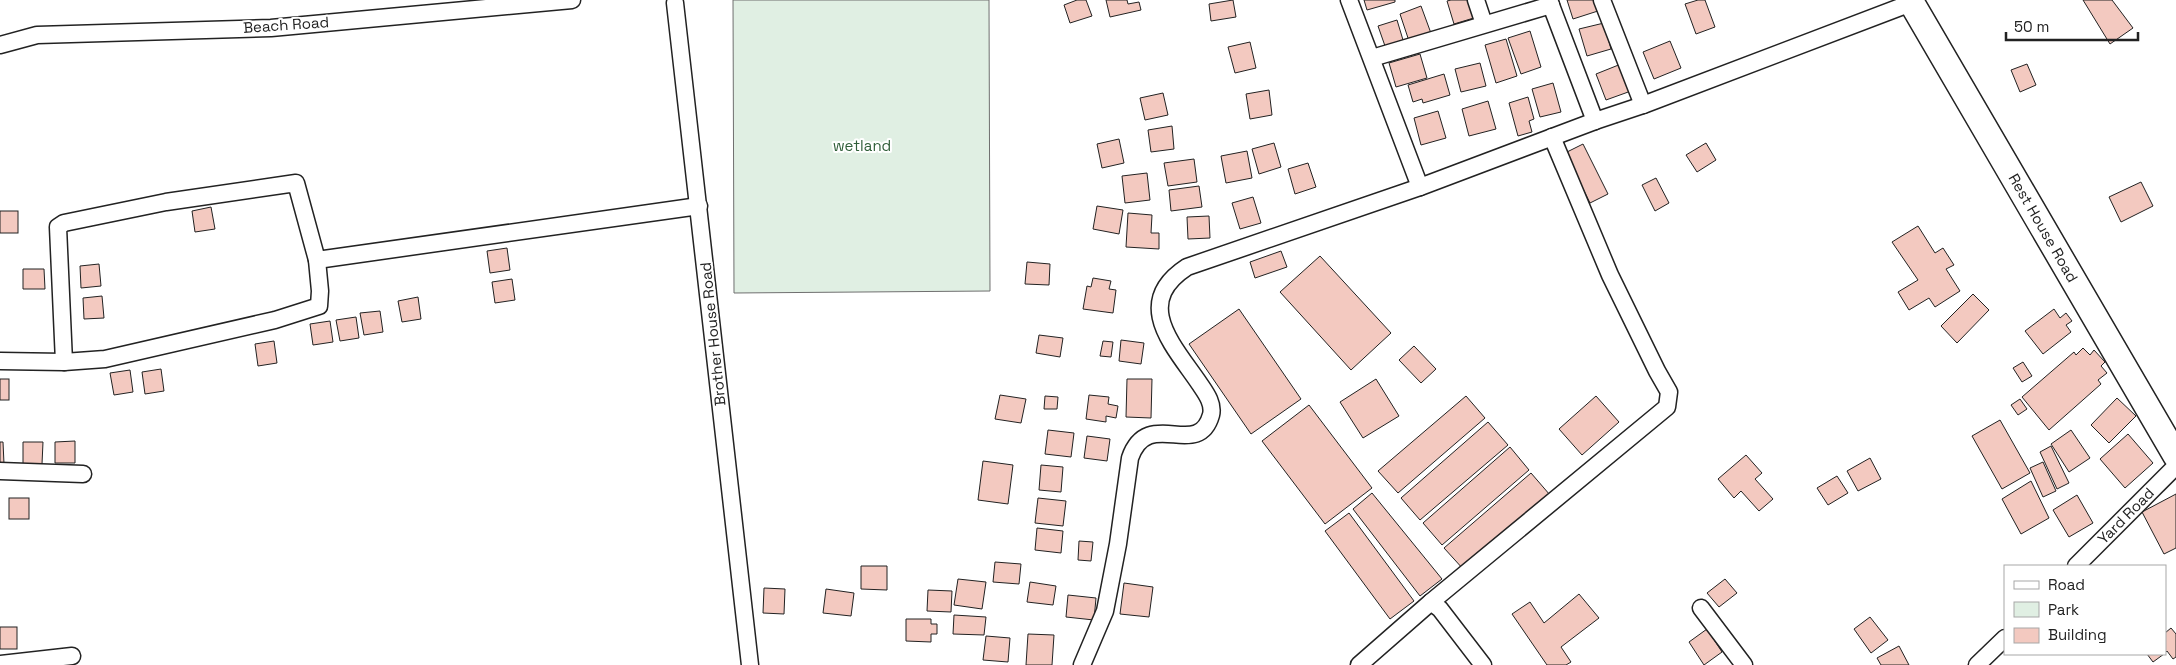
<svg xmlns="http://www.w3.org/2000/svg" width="2176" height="665" viewBox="0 0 2176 665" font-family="'Space Grotesk',sans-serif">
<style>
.green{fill:#e0efe3;stroke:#6f6f6f}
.building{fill:#f3c9c0;stroke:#222}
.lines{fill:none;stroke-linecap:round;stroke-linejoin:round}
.street-casing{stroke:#222;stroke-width:19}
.primary-casing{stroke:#222;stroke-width:28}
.street{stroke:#fff;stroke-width:16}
.primary{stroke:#fff;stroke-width:25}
.labels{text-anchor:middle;stroke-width:4;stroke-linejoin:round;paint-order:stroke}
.street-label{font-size:15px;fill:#222;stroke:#fff}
.park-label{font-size:15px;fill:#2f5e38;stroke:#fff}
</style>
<rect width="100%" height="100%" fill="#fff"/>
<path class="green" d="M 733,0 L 989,0 L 990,291 L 734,293 Z"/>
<g class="building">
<path d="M 1077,0 L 1086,0 L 1092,16 L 1070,23 L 1064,5 Z"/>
<path d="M 1106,0 L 1127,0 L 1128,4 L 1139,2 L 1141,10 L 1110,17 Z"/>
<path d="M 1233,0 L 1236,17 L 1211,21 L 1209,4 Z"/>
<path d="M 1364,0 L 1395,0 L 1395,2 L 1367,10 Z"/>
<path d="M 1451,0 L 1471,0 L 1477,17 L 1454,24 L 1447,1 Z"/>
<path d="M 1567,0 L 1598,0 L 1601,10 L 1573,19 Z"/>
<path d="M 1698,0 L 1705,0 L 1715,27 L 1696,34 L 1685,4 Z"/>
<path d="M 2083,0 L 2112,0 L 2133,28 L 2110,44 Z"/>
<path d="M 1421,6 L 1432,36 L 1410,44 L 1400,14 Z"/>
<path d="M 1397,20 L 1403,40 L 1385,46 L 1378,26 Z"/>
<path d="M 1604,23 L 1611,49 L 1587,56 L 1579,29 Z"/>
<path d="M 1530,31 L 1541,67 L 1521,74 L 1508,38 Z"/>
<path d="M 1506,39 L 1517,76 L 1496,83 L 1485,45 Z"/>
<path d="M 1670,41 L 1681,68 L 1654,79 L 1643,52 Z"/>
<path d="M 1250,42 L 1256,68 L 1235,73 L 1228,47 Z"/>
<path d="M 1420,54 L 1427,78 L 1396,87 L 1389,63 Z"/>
<path d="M 1480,63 L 1486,86 L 1461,92 L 1455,69 Z"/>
<path d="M 1621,64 L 1631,91 L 1606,100 L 1596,74 Z"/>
<path d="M 2027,64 L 2036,85 L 2020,92 L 2011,70 Z"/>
<path d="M 1444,74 L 1450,95 L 1423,103 L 1422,99 L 1413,102 L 1408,85 Z"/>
<path d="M 1553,83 L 1561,112 L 1540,117 L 1532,89 Z"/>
<path d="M 1269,90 L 1272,115 L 1250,119 L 1246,94 Z"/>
<path d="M 1163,93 L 1168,115 L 1145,120 L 1140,98 Z"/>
<path d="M 1528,97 L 1534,119 L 1529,121 L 1532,132 L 1518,136 L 1509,103 Z"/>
<path d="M 1488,101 L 1496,129 L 1469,136 L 1462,109 Z"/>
<path d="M 1438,111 L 1446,138 L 1421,145 L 1414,118 Z"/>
<path d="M 1172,126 L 1174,149 L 1151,152 L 1148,130 Z"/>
<path d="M 1119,139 L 1124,163 L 1102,168 L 1097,144 Z"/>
<path d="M 1274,143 L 1281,167 L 1259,174 L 1252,149 Z"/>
<path d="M 1706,143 L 1716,160 L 1697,172 L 1686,155 Z"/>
<path d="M 1583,144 L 1608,194 L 1590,203 L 1565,153 Z"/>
<path d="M 1247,151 L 1252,178 L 1226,183 L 1221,156 Z"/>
<path d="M 1194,159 L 1197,182 L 1168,186 L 1164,163 Z"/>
<path d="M 1308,163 L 1316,187 L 1295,194 L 1288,169 Z"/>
<path d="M 1147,173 L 1150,200 L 1125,203 L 1122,176 Z"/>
<path d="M 1656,178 L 1669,203 L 1655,211 L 1642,185 Z"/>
<path d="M 2141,182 L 2153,206 L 2121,222 L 2109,197 Z"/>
<path d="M 1199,186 L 1202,207 L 1171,211 L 1169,190 Z"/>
<path d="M 1253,197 L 1261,223 L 1240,229 L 1232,203 Z"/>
<path d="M 1097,206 L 1123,210 L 1119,234 L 1093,229 Z"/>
<path d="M 211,207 L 215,229 L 195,232 L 192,211 Z"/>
<rect x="0" y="211" width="18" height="22"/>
<path d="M 1128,213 L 1152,215 L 1151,233 L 1159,233 L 1159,249 L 1126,247 Z"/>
<path d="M 1209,216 L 1210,238 L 1188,239 L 1187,217 Z"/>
<path d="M 1918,226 L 1935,253 L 1943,248 L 1954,265 L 1946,269 L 1960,291 L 1935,307 L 1929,298 L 1909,310 L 1898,292 L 1918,280 L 1892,242 Z"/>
<path d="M 507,248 L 510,270 L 490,273 L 487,251 Z"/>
<path d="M 1281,251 L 1287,267 L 1255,278 L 1250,262 Z"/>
<path d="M 1320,256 L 1391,333 L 1351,370 L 1280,292 Z"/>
<path d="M 1027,262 L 1050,264 L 1049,285 L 1025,284 Z"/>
<path d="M 99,264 L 101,286 L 81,288 L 80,266 Z"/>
<path d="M 23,269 L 44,269 L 45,289 L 23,289 Z"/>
<path d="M 1093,278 L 1111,281 L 1109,289 L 1116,290 L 1113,313 L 1083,309 L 1087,286 L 1091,287 Z"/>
<path d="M 512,279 L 515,300 L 495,303 L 492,282 Z"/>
<path d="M 1973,294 L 1989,310 L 1957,343 L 1941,326 Z"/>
<path d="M 102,296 L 104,318 L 84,319 L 83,298 Z"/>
<path d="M 418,297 L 421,319 L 402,322 L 398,301 Z"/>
<path d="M 1239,309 L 1301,399 L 1251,434 L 1189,344 Z"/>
<path d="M 2054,309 L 2060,318 L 2066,313 L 2072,321 L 2066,325 L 2071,332 L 2043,354 L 2025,331 Z"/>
<path d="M 380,311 L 383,332 L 364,335 L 360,313 Z"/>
<path d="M 356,317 L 359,338 L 340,341 L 336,320 Z"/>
<path d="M 330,321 L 333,342 L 313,345 L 310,324 Z"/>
<path d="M 1039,335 L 1063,338 L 1060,357 L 1036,353 Z"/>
<path d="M 1121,340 L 1144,343 L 1141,364 L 1119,361 Z"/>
<path d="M 274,341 L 277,363 L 258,366 L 255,344 Z"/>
<path d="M 1103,341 L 1113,342 L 1111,357 L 1100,356 Z"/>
<path d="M 1414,346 L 1436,369 L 1421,383 L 1399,360 Z"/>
<path d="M 2083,348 L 2090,355 L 2094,350 L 2105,362 L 2101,366 L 2107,373 L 2098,380 L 2101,384 L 2049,430 L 2022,397 L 2074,352 L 2076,355 Z"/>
<path d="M 2023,362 L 2032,376 L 2022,382 L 2013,368 Z"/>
<path d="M 161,369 L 164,391 L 145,394 L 142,372 Z"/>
<path d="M 130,370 L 133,392 L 114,395 L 110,373 Z"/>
<rect x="0" y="379" width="9" height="21"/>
<path d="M 1127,379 L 1152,379 L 1151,418 L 1126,417 Z"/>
<path d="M 1376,379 L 1399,416 L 1363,438 L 1340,402 Z"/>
<path d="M 1000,395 L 1026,399 L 1021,423 L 995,419 Z"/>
<path d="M 1089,395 L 1109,397 L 1108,404 L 1118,406 L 1116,418 L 1106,416 L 1106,422 L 1086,419 Z"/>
<path d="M 1045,396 L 1058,397 L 1057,409 L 1044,409 Z"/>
<path d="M 1466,396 L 1485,418 L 1398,493 L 1378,471 Z"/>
<path d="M 1596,396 L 1619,422 L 1582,455 L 1559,429 Z"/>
<path d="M 2117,398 L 2136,416 L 2109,443 L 2091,425 Z"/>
<path d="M 2020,399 L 2027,409 L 2018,415 L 2011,405 Z"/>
<path d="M 1309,405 L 1372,488 L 1325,524 L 1262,441 Z"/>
<path d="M 2000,420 L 2030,473 L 2002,489 L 1972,436 Z"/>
<path d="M 1488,422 L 1508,445 L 1420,520 L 1401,498 Z"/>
<path d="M 1048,430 L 1074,433 L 1071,457 L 1045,454 Z"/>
<path d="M 2071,430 L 2090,458 L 2069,472 L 2051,444 Z"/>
<path d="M 2128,434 L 2153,463 L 2125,488 L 2100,459 Z"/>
<path d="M 1087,436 L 1110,439 L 1107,461 L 1084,458 Z"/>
<path d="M 75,441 L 75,463 L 55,463 L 55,442 Z"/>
<path d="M 0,442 L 3,442 L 4,464 L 0,464 Z"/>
<path d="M 23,442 L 43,442 L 42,464 L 23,464 Z"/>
<path d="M 2051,446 L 2069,483 L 2057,489 L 2040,452 Z"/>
<path d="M 1510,447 L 1529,470 L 1442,545 L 1423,523 Z"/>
<path d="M 1746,455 L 1762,473 L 1755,479 L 1773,499 L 1759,511 L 1741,491 L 1734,498 L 1718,479 Z"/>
<path d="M 1870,458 L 1881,479 L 1858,491 L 1847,471 Z"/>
<path d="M 983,461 L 1013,465 L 1008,504 L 978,500 Z"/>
<path d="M 2043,462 L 2056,491 L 2043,497 L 2030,468 Z"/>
<path d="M 1041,465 L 1063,467 L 1061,492 L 1039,490 Z"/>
<path d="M 1531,473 L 1550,495 L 1464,570 L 1444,548 Z"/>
<path d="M 1837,476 L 1848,493 L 1828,505 L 1817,488 Z"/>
<path d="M 2031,481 L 2049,518 L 2021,534 L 2002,499 Z"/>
<path d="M 1372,493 L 1442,579 L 1420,596 L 1353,509 Z"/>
<path d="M 2176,494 L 2176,548 L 2164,554 L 2142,512 Z"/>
<path d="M 2077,495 L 2093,523 L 2069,537 L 2053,510 Z"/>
<rect x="9" y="498" width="20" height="21"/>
<path d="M 1038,498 L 1066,501 L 1063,526 L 1035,523 Z"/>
<path d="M 1349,513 L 1414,601 L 1390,619 L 1325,531 Z"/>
<path d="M 1037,528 L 1063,531 L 1061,553 L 1035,550 Z"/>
<path d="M 1079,541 L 1093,542 L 1091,561 L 1078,560 Z"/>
<path d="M 995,562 L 1021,564 L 1019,584 L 993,582 Z"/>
<path d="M 861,566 L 887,566 L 887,590 L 861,589 Z"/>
<path d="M 958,579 L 986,582 L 982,609 L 954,605 Z"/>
<path d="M 1725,579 L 1737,593 L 1719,607 L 1707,593 Z"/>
<path d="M 1030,582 L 1056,586 L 1053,605 L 1027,602 Z"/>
<path d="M 1124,583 L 1153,587 L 1149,617 L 1120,614 Z"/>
<path d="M 764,588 L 785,589 L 784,614 L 763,613 Z"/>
<path d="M 826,589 L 854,593 L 851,616 L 823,613 Z"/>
<path d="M 928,590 L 952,591 L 951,612 L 927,611 Z"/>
<path d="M 1579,594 L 1599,618 L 1561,647 L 1571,662 L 1566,665 L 1547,665 L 1512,614 L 1530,602 L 1544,623 Z"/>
<path d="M 1068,595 L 1096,598 L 1094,620 L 1066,617 Z"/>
<path d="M 954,615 L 986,617 L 984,635 L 953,634 Z"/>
<path d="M 1870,617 L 1888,640 L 1871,653 L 1854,629 Z"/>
<path d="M 906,619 L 931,619 L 931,624 L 937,624 L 937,634 L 931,634 L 931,642 L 906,641 Z"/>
<rect x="0" y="627" width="17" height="22"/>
<path d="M 2171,628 L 2176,634 L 2176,657 L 2173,659 L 2167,651 L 2165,653 L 2165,633 Z"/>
<path d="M 1707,629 L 1722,652 L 1704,665 L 1689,642 Z"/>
<path d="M 1028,634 L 1054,635 L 1052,665 L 1026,665 Z"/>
<path d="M 986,636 L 1010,638 L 1008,662 L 983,660 Z"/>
<path d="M 1899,646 L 1909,665 L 1881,665 L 1877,658 Z"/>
<path d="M 2147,654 L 2164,654 L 2153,662 Z"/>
</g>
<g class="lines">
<g class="street-casing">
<g id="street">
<path d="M 1349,0 L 1420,187 L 1595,121 L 1643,105 L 1911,3"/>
<path d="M 1476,0 L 1484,24"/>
<path d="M 1549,0 L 1595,121"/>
<path d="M 1602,0 L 1643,105"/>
<path d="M 675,3 L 750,665"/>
<path d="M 0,45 L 37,35 L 271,28 L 572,0"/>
<path d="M 1372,58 L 1551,5"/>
<path d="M 0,361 L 64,362 L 105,359 L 275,320 L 319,306 L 320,291 L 317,260 L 699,206"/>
<path d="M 64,362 L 58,227 L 64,223 L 166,202 L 296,183 L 317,260"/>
<path d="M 0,471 L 83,474"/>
<path d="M 2076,566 L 2176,466"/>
<path d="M 1431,602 L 1667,407 L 1669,392 L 1657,371 L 1610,275 L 1552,137"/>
<path d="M 1701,608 L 1744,665"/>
<path d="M 0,664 L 72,656"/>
<path d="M 1082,665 L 1105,611 L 1118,544 L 1130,458 C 1148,406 1198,461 1211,415 C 1214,403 1205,392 1199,383 C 1173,345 1132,303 1187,267 L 1420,187"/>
<path d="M 1359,665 L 1431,602 L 1440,609 L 1483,665"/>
<path d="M 1977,665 L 2005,638"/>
</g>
</g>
<g class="primary-casing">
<path id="primary" d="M 1910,0 L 2176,456"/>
</g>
<use href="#street" class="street"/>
<use href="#primary" class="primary"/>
</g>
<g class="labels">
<g class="street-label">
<text transform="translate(286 25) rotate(-4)" y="5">Beach Road</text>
<text transform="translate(2043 228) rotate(60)" y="5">Rest House Road</text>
<text transform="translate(713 334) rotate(-96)" y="5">Brother House Road</text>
<text transform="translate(2126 516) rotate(-45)" y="5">Yard Road</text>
</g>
<g class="park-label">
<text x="862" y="151">wetland</text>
</g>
</g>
<rect x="2004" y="565" width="162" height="90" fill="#ffffff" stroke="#a7a7a7"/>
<rect x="2014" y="581" width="25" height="8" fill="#ffffff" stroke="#a7a7a7"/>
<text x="2048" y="590" font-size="15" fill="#222222">Road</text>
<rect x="2014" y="602" width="25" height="15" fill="#e0efe3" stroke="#a7a7a7"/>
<text x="2048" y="615" font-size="15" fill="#222222">Park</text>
<rect x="2014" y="628" width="25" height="15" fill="#f3c9c0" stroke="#a7a7a7"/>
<text x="2048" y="640" font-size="15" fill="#222222">Building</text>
<path d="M2006 32v8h132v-8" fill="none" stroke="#222222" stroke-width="2.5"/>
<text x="2014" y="32" font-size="15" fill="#222222" stroke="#ffffff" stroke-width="4" paint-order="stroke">50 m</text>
</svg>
